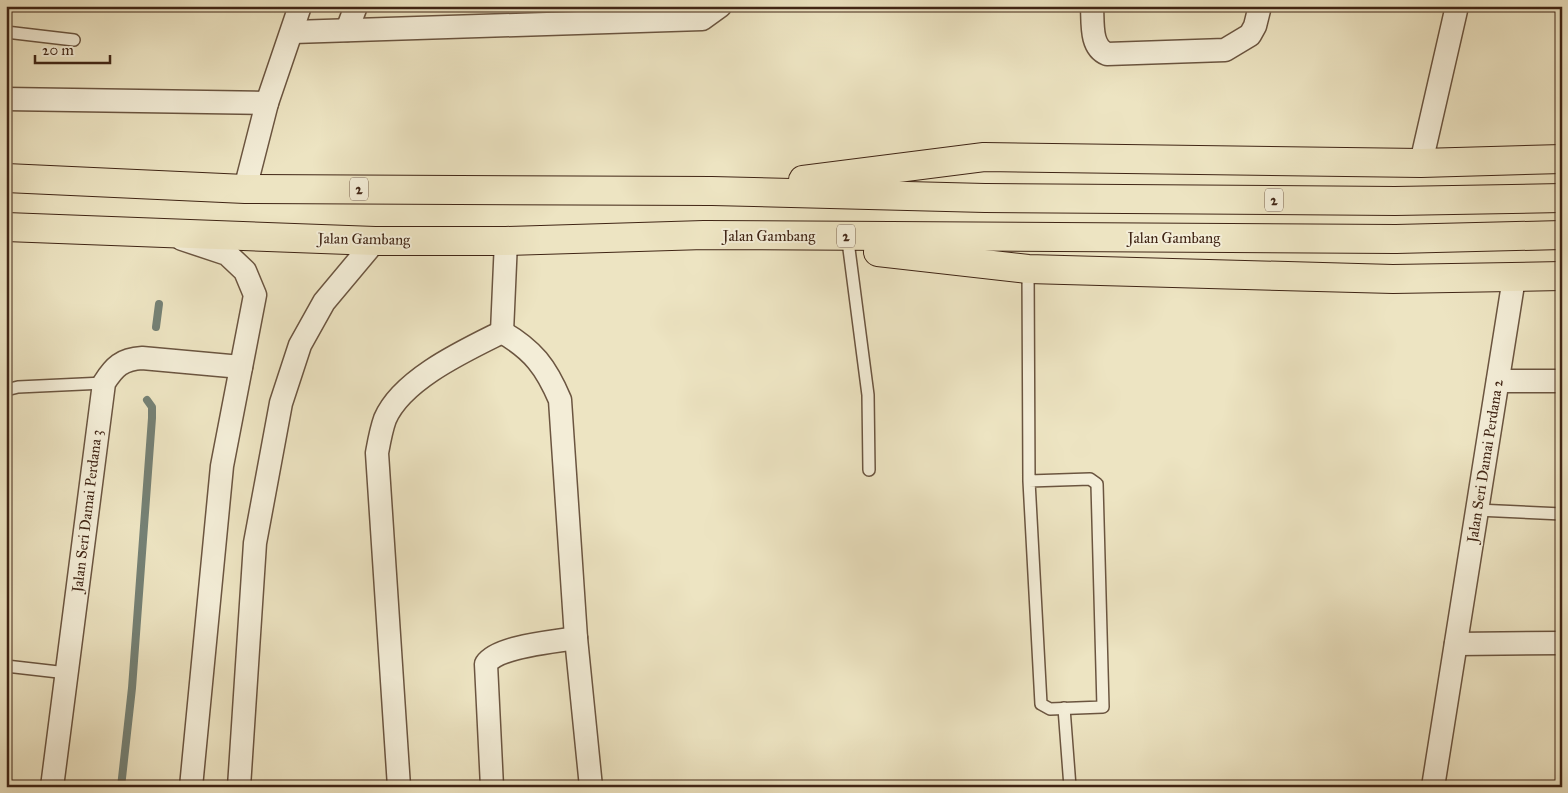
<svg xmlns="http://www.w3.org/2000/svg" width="1568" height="793" viewBox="0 0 1568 793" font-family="'IM FELL Great Primer',serif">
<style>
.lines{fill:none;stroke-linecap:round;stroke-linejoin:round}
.stream{stroke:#758175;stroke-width:8}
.lane-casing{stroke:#6b5540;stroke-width:14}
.street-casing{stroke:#6b5540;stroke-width:25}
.highway-casing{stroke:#402515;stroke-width:30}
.lane{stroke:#f3edd7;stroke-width:11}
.street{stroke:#f3edd7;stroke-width:22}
.highway{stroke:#ede4c2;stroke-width:28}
.labels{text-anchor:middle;stroke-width:4;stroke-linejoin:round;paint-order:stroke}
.shield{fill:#f3edd7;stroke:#76614f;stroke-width:1}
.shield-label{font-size:14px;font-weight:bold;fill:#402515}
.street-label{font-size:15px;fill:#402515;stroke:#f3edd7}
</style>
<rect width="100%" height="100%" fill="#ede4c2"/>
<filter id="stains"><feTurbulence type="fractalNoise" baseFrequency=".004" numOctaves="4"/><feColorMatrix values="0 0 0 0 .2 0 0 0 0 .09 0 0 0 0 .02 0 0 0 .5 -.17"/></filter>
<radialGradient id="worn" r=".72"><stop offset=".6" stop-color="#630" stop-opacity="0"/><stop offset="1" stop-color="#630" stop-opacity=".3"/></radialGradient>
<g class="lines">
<g class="stream">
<path d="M 156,327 L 159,304"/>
<path d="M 121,787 L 132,688 L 152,418 L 152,407 L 147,400"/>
</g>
<g class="lane-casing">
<g id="lane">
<path d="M 6,32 L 74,40"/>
<path d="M 849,249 L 868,395 L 869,470"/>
<path d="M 1028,269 L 1029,481 L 1041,704 L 1050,709 L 1103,707 L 1097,484 L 1090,479 L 1029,481"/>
<path d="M 6,390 L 18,387 L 104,383"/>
<path d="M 1477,510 L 1562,514"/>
<path d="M 6,666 L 67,673"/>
<path d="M 1064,708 L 1070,787"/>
</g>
</g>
<g class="street-casing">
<g id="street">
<path d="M 1092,6 C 1093,23 1090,47 1107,54 L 1225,50 L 1250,35 L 1255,26 L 1260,6"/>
<path d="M 347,30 L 356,6"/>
<path d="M 293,32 L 702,19 L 720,6"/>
<path d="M 6,99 L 267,103"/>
<path d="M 1421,163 L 1457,6"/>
<path d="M 245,189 L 267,103 L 300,6"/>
<path d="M 182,239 L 227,254 L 245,271 L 255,295 L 222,466 L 191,787"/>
<path d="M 502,332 L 506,241"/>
<path d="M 1498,381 L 1562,381"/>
<path d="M 1456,644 L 1562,643"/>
<path d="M 52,787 L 104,383 C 114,367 122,359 142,358 L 241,367"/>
<path d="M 239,787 L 255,543 L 281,403 L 300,345 L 324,302 L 375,241"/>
<path d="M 399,787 L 377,453 C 379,442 381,430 385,419 C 402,379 466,350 502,332 C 533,350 546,367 560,400 L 576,638 L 591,787"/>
<path d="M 492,787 L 486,664 C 498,646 554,642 576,638"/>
<path d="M 1433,787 L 1514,278"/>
</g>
</g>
<g class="highway-casing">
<g id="highway">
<path d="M 6,178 L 245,189 L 712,191 L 985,198 L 1395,201 L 1562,198"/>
<path d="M 803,180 L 984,157 L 1421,163 L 1562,159"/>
<path d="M 6,227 L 375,241 L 506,241 L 704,235 L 1396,239 L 1562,235"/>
<path d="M 878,252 L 1028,269 L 1393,279 L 1562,276"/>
</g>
</g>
<use href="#lane" class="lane"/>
<use href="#street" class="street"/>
<use href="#highway" class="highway"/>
</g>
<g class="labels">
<g class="shield">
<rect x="350" y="177.5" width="18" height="23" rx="4"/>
<rect x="1265" y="188.5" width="18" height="23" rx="4"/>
<rect x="837" y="224.5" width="18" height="23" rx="4"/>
</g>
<g class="shield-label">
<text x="359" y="194">2</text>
<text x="1274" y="205">2</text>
<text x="846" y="241">2</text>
</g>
<g class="street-label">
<text x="769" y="241">Jalan Gambang</text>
<text x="1174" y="243">Jalan Gambang</text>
<text transform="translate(364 239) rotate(1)" y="5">Jalan Gambang</text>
<text transform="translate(1485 461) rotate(-81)" y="5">Jalan Seri Damai Perdana 2</text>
<text transform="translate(87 511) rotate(-83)" y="5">Jalan Seri Damai Perdana 3</text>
</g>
</g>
<rect width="1568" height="793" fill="none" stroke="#ede4c2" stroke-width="25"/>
<rect x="8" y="8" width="1553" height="778" fill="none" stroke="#402515" stroke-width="2.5"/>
<rect x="12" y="12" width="1543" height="768" fill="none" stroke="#402515"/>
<path d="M35 55v8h75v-8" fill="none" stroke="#402515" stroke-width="2.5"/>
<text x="42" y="55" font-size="15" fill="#402515" stroke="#f3edd7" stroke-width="4" paint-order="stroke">20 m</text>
<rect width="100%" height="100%" filter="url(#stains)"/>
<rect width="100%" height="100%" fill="url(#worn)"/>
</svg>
